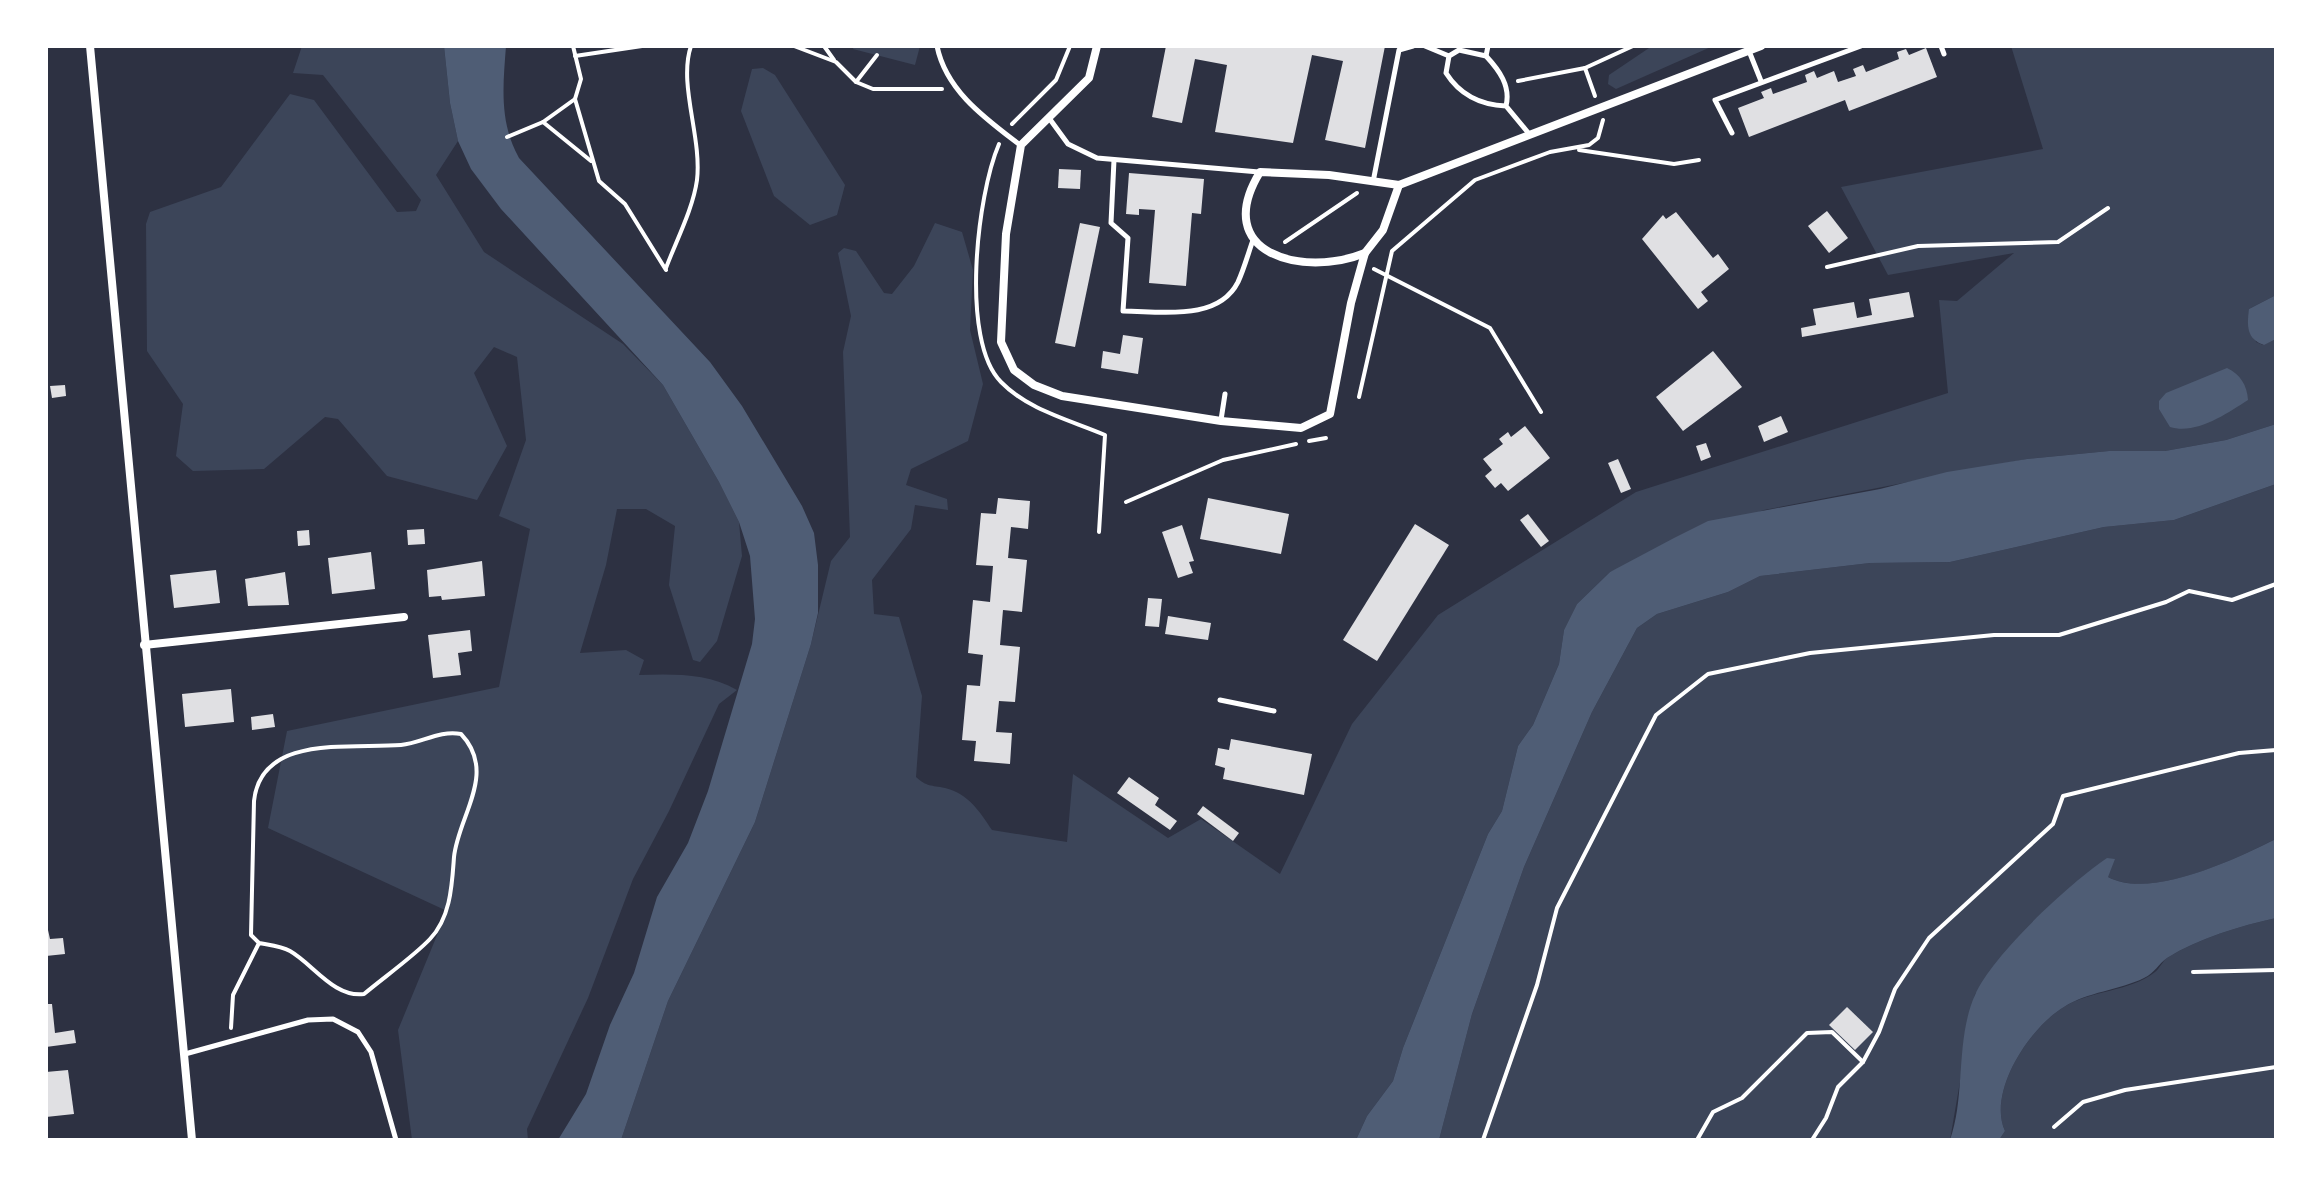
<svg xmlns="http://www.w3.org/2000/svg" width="2322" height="1186" viewBox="0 0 2322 1186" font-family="'Public Sans',sans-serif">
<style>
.green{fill:#3c4559}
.water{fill:#4f5d75}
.building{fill:#e0e0e3}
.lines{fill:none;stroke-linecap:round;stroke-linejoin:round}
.path{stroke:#fff;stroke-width:4}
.service{stroke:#fff;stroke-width:5}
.minor{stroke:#fff;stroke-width:8}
</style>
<rect width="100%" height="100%" fill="#2d3142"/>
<g class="green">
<path d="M 302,46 L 444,46 L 450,103 L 458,141 L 436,175 L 484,252 L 623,344 L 663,385 L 719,482 L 739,522 L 742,556 L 717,641 L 700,662 L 693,660 L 669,585 L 675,526 L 646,509 L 617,509 L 606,565 L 580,653 L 626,650 L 644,660 L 639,675 C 674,674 707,673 737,690 L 719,704 L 669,811 L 633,879 L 588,998 L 527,1129 L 528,1140 L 412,1140 L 398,1030 L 447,911 L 268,828 L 287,731 L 499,687 L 530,529 L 499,516 L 526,440 L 517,357 L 494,347 L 474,373 L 507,446 L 477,500 L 387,476 L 338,419 L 325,417 L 264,469 L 193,471 L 176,456 L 183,404 L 147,351 L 146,224 L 150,212 L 221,187 L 290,94 L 314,100 L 397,212 L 416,211 L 421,200 L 323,75 L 293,73 Z"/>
<path d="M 854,46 L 920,46 L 915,65 L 853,49 Z"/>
<path d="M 1652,46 L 1713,46 L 1616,89 L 1608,84 L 1609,75 Z"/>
<path d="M 2011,46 L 2276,46 L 2276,295 L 2249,309 L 2256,342 L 2263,345 L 2276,339 L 2276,424 L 2226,440 L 2165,451 L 2109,451 L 2027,459 L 1764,510 L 1610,572 L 1577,604 L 1564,630 L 1559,664 L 1533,725 L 1518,746 L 1502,811 L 1488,834 L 1403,1048 L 1393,1081 L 1367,1116 L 1356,1140 L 621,1140 L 668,1001 L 755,822 L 811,644 L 831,561 L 850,537 L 843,352 L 851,316 L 838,253 L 844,248 L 856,251 L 884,293 L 892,294 L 914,266 L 935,223 L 962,232 L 973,270 L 970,330 L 983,384 L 968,441 L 911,469 L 906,485 L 947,499 L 948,510 L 915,505 L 911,529 L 872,580 L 874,614 L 899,617 L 922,696 L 916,777 C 927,787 931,785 945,788 C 969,794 980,812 992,830 L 1067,842 L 1073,774 L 1168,838 L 1201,819 L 1280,874 L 1352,724 L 1438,615 L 1636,492 L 1948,393 L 1939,300 L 1957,301 L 2014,253 L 1888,275 L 1841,187 L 2043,149 Z"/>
<path d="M 763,68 L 775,75 L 845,185 L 837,215 L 810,225 L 774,196 L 741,111 L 752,69 Z"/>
<path d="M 2276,484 L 2276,839 C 2235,859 2152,900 2108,877 L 1975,994 L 1950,1140 L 1439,1140 L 1472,1014 L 1524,867 L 1592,712 L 1637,628 L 1657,614 L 1728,592 L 1760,576 L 1870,563 L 1950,562 L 2104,527 L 2174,520 Z"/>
<path d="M 2276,918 L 2276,1140 L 1999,1140 L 2005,1131 C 1987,1092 2030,1027 2064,1007 C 2090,990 2130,992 2155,972 C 2160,968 2162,962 2167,958 C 2199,938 2240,926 2276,918 Z"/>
</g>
<g class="water">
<path d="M 444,46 L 506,46 C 503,86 499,122 519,158 L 710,362 L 742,406 L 802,506 L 814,533 L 818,565 L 818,613 L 811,644 L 755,822 L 668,1001 L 621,1140 L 558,1140 L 586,1094 L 610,1025 L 634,973 L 657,897 L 688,843 L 708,791 L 752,644 L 755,619 L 750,556 L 739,522 L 719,482 L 663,385 L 501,209 L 471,169 L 458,141 L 450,103 Z"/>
<path d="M 2276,295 L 2276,339 L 2264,345 C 2246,339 2247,325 2249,309 Z"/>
<path d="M 2227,368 C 2240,374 2247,385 2248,400 C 2226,414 2196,435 2170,427 L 2159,409 L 2159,401 L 2166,393 Z"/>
<path d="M 2276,424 L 2276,484 L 2174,520 L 2104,527 L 1950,562 L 1870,563 L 1760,576 L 1728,592 L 1657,614 L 1637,628 L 1592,712 L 1524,867 L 1472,1014 L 1439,1140 L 1356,1140 L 1367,1116 L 1393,1081 L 1403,1048 L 1488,834 L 1502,811 L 1518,746 L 1533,725 L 1559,664 L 1564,630 L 1577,604 L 1610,572 L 1674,538 L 1708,521 L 1880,489 L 1947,472 L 2027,459 L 2109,451 L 2165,451 L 2226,440 Z"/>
<path d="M 2276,839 L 2276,918 C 2240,926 2199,938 2167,958 C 2158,964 2155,973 2144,978 C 2120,990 2087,992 2064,1007 C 2030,1027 1987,1092 2005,1131 L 1999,1140 L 1950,1140 C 1966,1095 1955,1040 1975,995 C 1992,955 2071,882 2107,858 L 2115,859 L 2108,877 C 2151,900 2235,859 2276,839 Z"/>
</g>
<g class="building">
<path d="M 1166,46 L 1385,46 L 1365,148 L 1325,140 L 1343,61 L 1312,55 L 1293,143 L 1215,132 L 1227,65 L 1195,59 L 1182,123 L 1152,117 Z"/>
<path d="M 1926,48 L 1937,77 L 1849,111 L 1845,100 L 1749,137 L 1738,108 L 1764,98 L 1761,92 L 1771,88 L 1773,94 L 1807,82 L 1805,75 L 1814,71 L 1817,78 L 1834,71 L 1838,82 L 1856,76 L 1853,69 L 1863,65 L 1866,72 L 1899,59 L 1897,52 L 1906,49 L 1909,55 Z"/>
<path d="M 1059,169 L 1081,170 L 1080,189 L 1058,188 Z"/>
<path d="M 1129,173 L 1204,179 L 1201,214 L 1192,213 L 1186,286 L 1149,283 L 1155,210 L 1139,209 L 1139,215 L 1126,214 Z"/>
<path d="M 1827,211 L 1848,238 L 1829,253 L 1808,226 Z"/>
<path d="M 1676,212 L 1713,258 L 1718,254 L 1729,269 L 1701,292 L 1708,301 L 1698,309 L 1642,239 L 1663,215 L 1666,219 Z"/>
<path d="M 1080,223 L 1100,227 L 1075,347 L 1055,343 Z"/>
<path d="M 1909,292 L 1914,317 L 1802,337 L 1801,328 L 1816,325 L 1813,309 L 1854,302 L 1857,318 L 1872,315 L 1869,299 Z"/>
<path d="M 1123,335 L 1143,338 L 1138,374 L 1101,368 L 1103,351 L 1120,354 Z"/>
<path d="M 1713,351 L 1742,387 L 1683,431 L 1656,397 Z"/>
<path d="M 65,385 L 66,396 L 52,398 L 50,386 Z"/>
<path d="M 1781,416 L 1788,432 L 1764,442 L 1758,426 Z"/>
<path d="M 1525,426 L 1550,458 L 1508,491 L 1501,483 L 1495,488 L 1485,476 L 1492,470 L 1483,459 L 1503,444 L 1499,439 L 1508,432 L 1511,437 Z"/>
<path d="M 1706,443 L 1711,457 L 1701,461 L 1696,446 Z"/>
<path d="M 1618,459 L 1631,489 L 1621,493 L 1608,463 Z"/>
<path d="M 998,498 L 1030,501 L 1028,529 L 1011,527 L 1008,558 L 1027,560 L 1022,612 L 1003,610 L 1000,645 L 1020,647 L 1015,702 L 999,701 L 996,732 L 1012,733 L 1010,764 L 974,761 L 976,741 L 962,740 L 967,685 L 980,686 L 983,655 L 968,653 L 973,600 L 990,602 L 993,566 L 976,565 L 981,513 L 996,514 Z"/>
<path d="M 1208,498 L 1289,514 L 1281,554 L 1200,539 Z"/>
<path d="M 1528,514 L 1549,541 L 1541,547 L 1520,520 Z"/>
<path d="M 1415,524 L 1449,545 L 1377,661 L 1343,640 Z"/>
<path d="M 1182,525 L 1194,561 L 1189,562 L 1193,573 L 1178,578 L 1162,532 Z"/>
<path d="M 424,529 L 425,544 L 408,545 L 407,530 Z"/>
<path d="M 309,530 L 310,545 L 298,546 L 297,531 Z"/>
<path d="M 371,552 L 375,589 L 332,594 L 328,558 Z"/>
<path d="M 482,561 L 485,596 L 442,600 L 441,596 L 429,597 L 427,570 Z"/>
<path d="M 216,570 L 220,603 L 174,608 L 170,575 Z"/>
<path d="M 285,572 L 289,605 L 248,606 L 245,579 Z"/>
<path d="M 1148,598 L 1162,599 L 1159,627 L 1145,626 Z"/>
<path d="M 1168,616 L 1211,623 L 1208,640 L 1165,634 Z"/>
<path d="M 470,630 L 472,651 L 458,653 L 461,675 L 433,678 L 428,635 Z"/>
<path d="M 231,689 L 234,722 L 185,727 L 182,694 Z"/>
<path d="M 273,714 L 275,727 L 252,730 L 251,717 Z"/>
<path d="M 1231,739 L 1312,754 L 1304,795 L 1223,779 L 1225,768 L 1215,765 L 1218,748 L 1229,750 Z"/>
<path d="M 1129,777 L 1159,798 L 1155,805 L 1177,821 L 1170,830 L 1117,793 Z"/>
<path d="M 1203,806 L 1239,833 L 1233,841 L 1197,814 Z"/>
<path d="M 46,921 L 50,939 L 63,938 L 65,954 L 46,956 Z"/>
<path d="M 46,1004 L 52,1004 L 55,1033 L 74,1030 L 76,1043 L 46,1047 Z"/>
<path d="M 1847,1007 L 1873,1032 L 1855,1050 L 1829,1025 Z"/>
<path d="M 68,1070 L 74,1114 L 46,1117 L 46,1072 Z"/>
</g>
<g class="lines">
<g class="path">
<path d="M 573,46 L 581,79 L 575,99 L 599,181 L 625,204 L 666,270"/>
<path d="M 794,46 L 836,62 L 856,82"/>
<path d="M 824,46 L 834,60"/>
<path d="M 877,55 L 856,82 L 873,89 L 942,89"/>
<path d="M 575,56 L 642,46"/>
<path d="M 1585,68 L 1595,96"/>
<path d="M 1518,81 L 1585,68 L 1633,46"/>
<path d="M 543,122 L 591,161"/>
<path d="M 1012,124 L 1056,80 L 1070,46"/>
<path d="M 507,137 L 543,122 L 575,99"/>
<path d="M 999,144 C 977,195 960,341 1001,382 C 1028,410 1070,420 1105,435 L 1099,532"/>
<path d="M 1579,150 L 1674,164 L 1699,160"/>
<path d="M 1285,242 L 1357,193"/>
<path d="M 1827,267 L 1918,246 L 2058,242 L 2108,208"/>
<path d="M 666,268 C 676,241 693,209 697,180 C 702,137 678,84 691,46"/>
<path d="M 1374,269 L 1490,328 L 1541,412"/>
<path d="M 1359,397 L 1392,251 L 1475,180 L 1550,152 L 1589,145 L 1598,138 L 1603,120"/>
<path d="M 1309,441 L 1326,438"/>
<path d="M 1126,502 L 1223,460 L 1296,444"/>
<path d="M 2193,972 L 2276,970"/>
<path d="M 231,1028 L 233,995 L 259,943 C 269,945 281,946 290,951 C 313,964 334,998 364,994 C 383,978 414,956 430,939 C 451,917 452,884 454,857 C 458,816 498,773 461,734 C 439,730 422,743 401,745 C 350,749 261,734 254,801 L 251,935 L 259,943"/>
<path d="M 2054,1127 L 2083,1102 L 2125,1090 L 2276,1067"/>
<path d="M 1483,1140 L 1537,985 L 1557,908 L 1656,715 L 1708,674 L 1810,653 L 1994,635 L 2059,635 L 2166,602 L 2189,591 L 2232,600 L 2276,584"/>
<path d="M 1697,1140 L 1713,1112 L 1742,1098 L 1807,1033 L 1832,1032 L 1863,1062"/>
<path d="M 1812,1140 L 1826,1118 L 1838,1087 L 1863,1062 L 1879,1032 L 1895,989 L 1929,938 L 2053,824 L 2063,796 L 2239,753 L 2276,750"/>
</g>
<g class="service">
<path d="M 937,46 C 946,91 986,119 1020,145"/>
<path d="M 1425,46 L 1449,56"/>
<path d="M 1941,46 L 1944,54"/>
<path d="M 1749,51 L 1761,81"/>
<path d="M 1486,56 L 1488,46"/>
<path d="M 1506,106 C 1480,105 1460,95 1446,73 L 1449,56 L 1459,50 L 1486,56 C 1499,70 1511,86 1506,106 L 1530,135"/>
<path d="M 1049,118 L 1068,144 L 1097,158 L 1259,172"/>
<path d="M 1732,133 L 1715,100 L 1861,46"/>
<path d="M 1114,160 L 1111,223 L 1128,238 L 1123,311 C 1160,311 1218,322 1238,282 C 1244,269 1248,254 1253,240"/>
<path d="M 1373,182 L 1399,50 L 1413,46"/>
<path d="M 1221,420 L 1225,394"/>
<path d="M 1220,700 L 1274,711"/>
<path d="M 185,1054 L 308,1020 L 333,1019 L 358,1032 L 371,1052 L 396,1140"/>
</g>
<g class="minor">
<path d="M 90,46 L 192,1140"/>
<path d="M 1097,46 L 1089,78 L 1021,145 L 1006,234 L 1001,342 L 1014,370 L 1034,385 L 1062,396 L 1221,421 L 1301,428 L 1330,414 L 1351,303 L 1365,253 L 1383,230 L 1399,185"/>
<path d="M 1365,253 C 1303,278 1210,254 1260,172 L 1329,175 L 1399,185 L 1761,46"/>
<path d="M 144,645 L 404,617"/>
</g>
</g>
<rect width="2322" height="1186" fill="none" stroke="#ffffff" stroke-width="96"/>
</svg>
